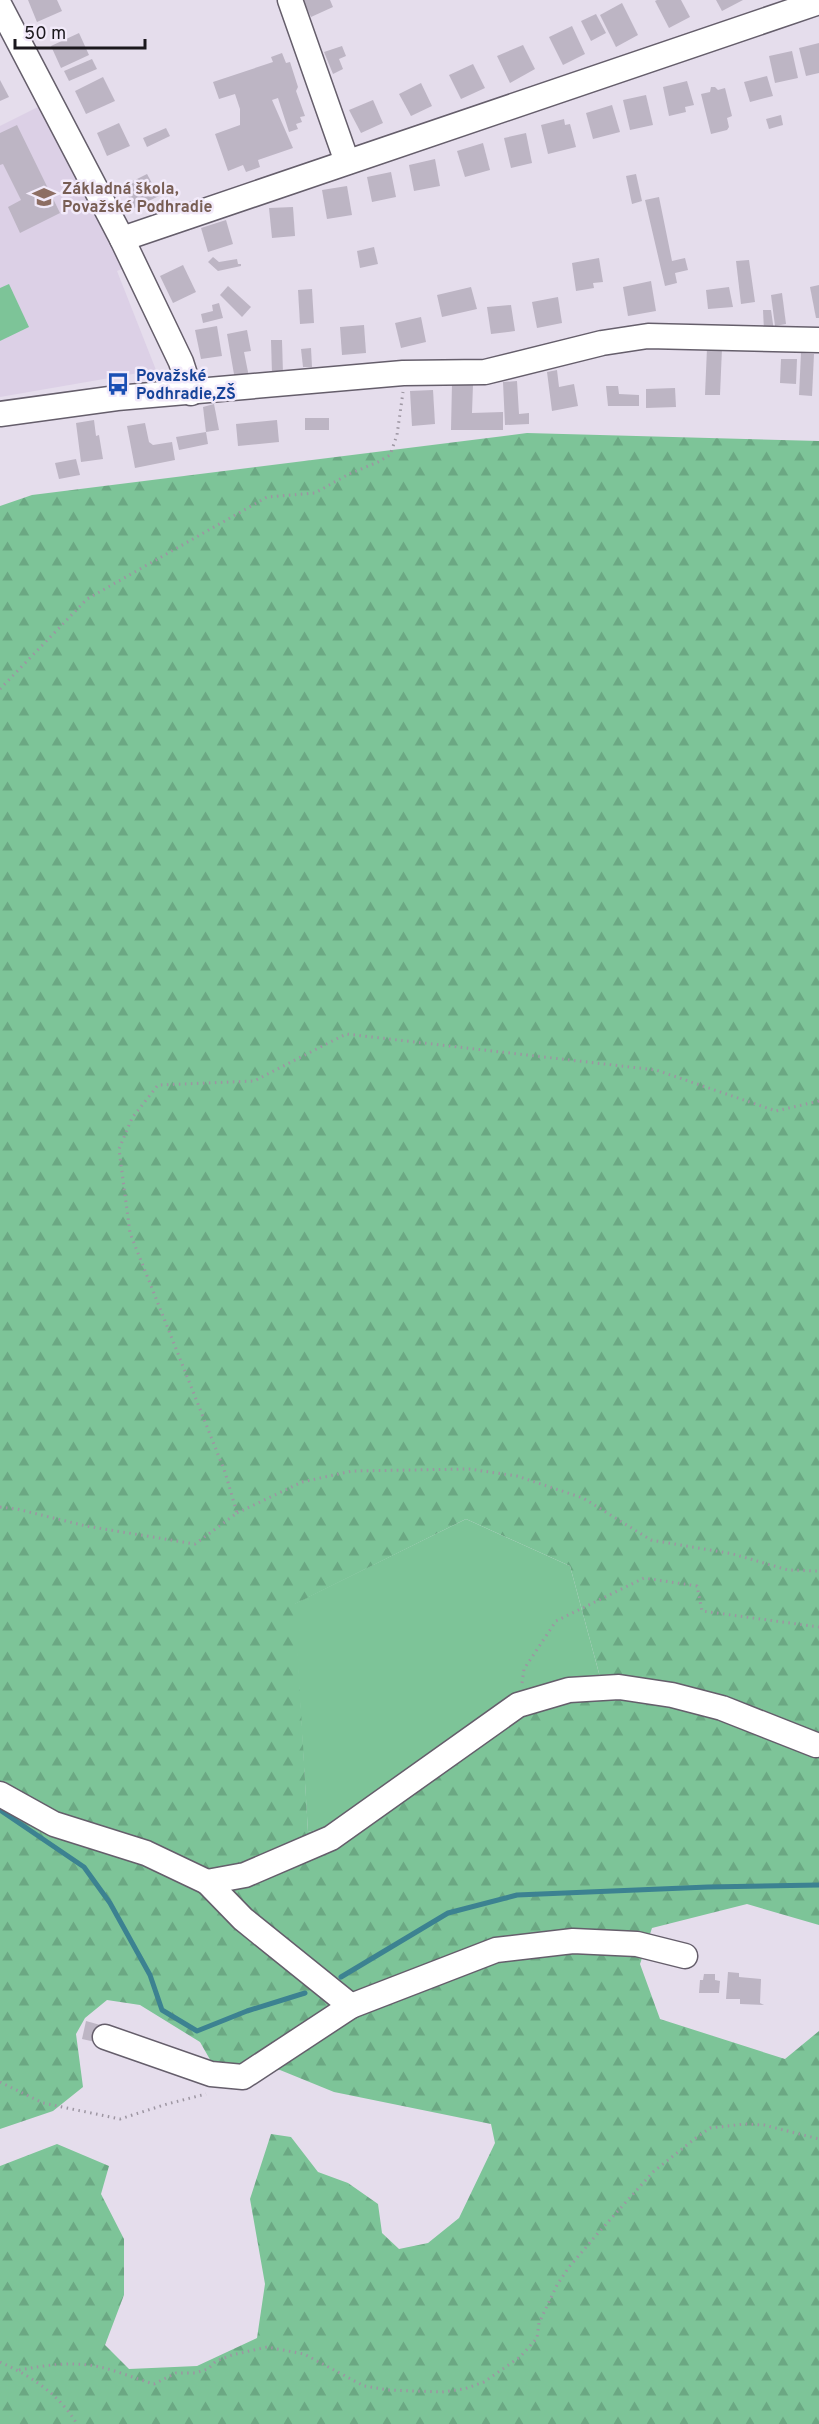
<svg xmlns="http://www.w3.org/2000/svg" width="819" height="2424" viewBox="0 0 819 2424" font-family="Overpass,sans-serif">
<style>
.built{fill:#dcd0e6}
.green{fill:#7dc498}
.forest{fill:url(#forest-firs);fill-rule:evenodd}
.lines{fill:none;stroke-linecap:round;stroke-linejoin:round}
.stream{stroke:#3c8291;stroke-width:5}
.building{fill:#bdb5c4}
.minor-casing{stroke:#655e6b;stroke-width:27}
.path{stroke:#9d96a2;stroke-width:3;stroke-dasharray:1.5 4.5;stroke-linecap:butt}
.minor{stroke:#fff;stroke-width:24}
.labels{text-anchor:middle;stroke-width:5;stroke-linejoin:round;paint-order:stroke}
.education-label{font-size:16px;font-weight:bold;fill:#785e54;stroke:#f2eafa;text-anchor:start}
.transit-label{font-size:16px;font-weight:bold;fill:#164399;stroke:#f2eafa;text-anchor:start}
</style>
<defs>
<pattern id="forest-firs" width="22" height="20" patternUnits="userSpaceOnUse" patternTransform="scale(1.5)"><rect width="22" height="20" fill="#7dc498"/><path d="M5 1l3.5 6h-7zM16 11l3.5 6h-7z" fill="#6ba883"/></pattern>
</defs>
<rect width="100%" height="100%" fill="#e5ddec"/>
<path class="built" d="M 42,105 L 124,268 L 117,271 L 156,370 L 0,397 L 0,126 Z"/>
<g class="green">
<path d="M 9,284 L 29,327 L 0,341 L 0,288 Z"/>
<path d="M 466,1519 L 570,1566 L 600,1677 L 345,1823 L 308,1832 L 294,1604 Z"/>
</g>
<path class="forest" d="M 527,433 L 819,441 L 819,1925 L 747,1904 L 652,1928 L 640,1964 L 660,2019 L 785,2059 L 819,2031 L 819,2424 L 0,2424 L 0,2166 L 57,2144 L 109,2166 L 101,2194 L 124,2239 L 124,2295 L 105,2345 L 129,2369 L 197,2366 L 257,2338 L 265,2284 L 250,2199 L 271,2134 L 291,2137 L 318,2172 L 348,2183 L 378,2204 L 382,2233 L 399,2249 L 428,2243 L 459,2218 L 495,2143 L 491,2124 L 334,2092 L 280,2070 L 233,2072 L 212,2063 L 200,2042 L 140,2005 L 107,2000 L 85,2018 L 76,2034 L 83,2087 L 53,2111 L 0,2129 L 0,506 L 32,495 ZM 466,1519 L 570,1566 L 600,1677 L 510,1701 L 345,1823 L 308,1832 L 295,1604 Z"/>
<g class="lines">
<g class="stream">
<path d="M 0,1810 L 84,1867 L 110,1903 L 150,1975 L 162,2010 L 197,2031 L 247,2011 L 305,1993"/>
<path d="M 341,1977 L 448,1913 L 517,1895 L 708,1887 L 819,1885"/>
</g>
</g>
<g class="building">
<path d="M 28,0 L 57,0 L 62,11 L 37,22 Z"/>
<path d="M 303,0 L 330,0 L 333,7 L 311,17 Z"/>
<path d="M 657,0 L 681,0 L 690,17 L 669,28 L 655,1 Z"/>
<path d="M 716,0 L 743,0 L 722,11 Z"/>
<path d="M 622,3 L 638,35 L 616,47 L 600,15 Z"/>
<path d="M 596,14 L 606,33 L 591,41 L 581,21 Z"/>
<path d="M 572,26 L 585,54 L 563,65 L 549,37 Z"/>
<path d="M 79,33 L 89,55 L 61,68 L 51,46 Z"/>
<path d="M 819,43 L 819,73 L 806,76 L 799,48 Z"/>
<path d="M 523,45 L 535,69 L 510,83 L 497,56 Z"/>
<path d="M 342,46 L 346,56 L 339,59 L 343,69 L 333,74 L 324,52 Z"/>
<path d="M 792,51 L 798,78 L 775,83 L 769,56 Z"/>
<path d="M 282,53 L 286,63 L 290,62 L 298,87 L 296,91 L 305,116 L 300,117 L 302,122 L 296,124 L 298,129 L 289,132 L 278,98 L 272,100 L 293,148 L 258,160 L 260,167 L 246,172 L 243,165 L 228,171 L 215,134 L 240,125 L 240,109 L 235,94 L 219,99 L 213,82 L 273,62 L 271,57 Z"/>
<path d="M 92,59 L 97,69 L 69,81 L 64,71 Z"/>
<path d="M 473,64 L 485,88 L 461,99 L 449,75 Z"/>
<path d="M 767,76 L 773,96 L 750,102 L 744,82 Z"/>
<path d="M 103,77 L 115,101 L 86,114 L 75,91 Z"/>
<path d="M 0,80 L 9,97 L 0,101 Z"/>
<path d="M 687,81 L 694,105 L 685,107 L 686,112 L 669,116 L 663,87 Z"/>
<path d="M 421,83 L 432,106 L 411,116 L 399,94 Z"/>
<path d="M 711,87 L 715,87 L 718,90 L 725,88 L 732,116 L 727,118 L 729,127 L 727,130 L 711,134 L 701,94 L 710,92 Z"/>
<path d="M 646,95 L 653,125 L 630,130 L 623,100 Z"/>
<path d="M 373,100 L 383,123 L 361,133 L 349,110 Z"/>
<path d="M 612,105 L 620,132 L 593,139 L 586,113 Z"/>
<path d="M 781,115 L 783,125 L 769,129 L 766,119 Z"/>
<path d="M 564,119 L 565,125 L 570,124 L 576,147 L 548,154 L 541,125 Z"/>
<path d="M 119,123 L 130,146 L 107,156 L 97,133 Z"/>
<path d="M 17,125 L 60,213 L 20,233 L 8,207 L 21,200 L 3,164 L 0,165 L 0,133 Z"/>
<path d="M 166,128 L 170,136 L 147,147 L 143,138 Z"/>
<path d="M 526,133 L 532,163 L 511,168 L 504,138 Z"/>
<path d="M 483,143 L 490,170 L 465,177 L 457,151 Z"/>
<path d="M 435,159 L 440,186 L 414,191 L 409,165 Z"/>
<path d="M 391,172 L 396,197 L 372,202 L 367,177 Z"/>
<path d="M 147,174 L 159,196 L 134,208 L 123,186 Z"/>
<path d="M 636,174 L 642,201 L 632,204 L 626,176 Z"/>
<path d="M 347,186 L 352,215 L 327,219 L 322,190 Z"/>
<path d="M 659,197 L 672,261 L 685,258 L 688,270 L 675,273 L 677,283 L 665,286 L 645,200 Z"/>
<path d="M 293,207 L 295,236 L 272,238 L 269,208 Z"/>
<path d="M 226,220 L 233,244 L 208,252 L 201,228 Z"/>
<path d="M 374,247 L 378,264 L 360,268 L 357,251 Z"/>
<path d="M 213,257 L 219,262 L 237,259 L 238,264 L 241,264 L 241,266 L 218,271 L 208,262 Z"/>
<path d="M 599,258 L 603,282 L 593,283 L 594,288 L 576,291 L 572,263 Z"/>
<path d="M 749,260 L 755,302 L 741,304 L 736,261 Z"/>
<path d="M 183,265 L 196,292 L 173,303 L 160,276 Z"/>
<path d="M 651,281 L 656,311 L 628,316 L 623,287 Z"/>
<path d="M 819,285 L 819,318 L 816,318 L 810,287 Z"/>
<path d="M 228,286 L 251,307 L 242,317 L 220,295 Z"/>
<path d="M 471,287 L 477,309 L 442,317 L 437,295 Z"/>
<path d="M 729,287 L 733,307 L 708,309 L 706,290 Z"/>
<path d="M 312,289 L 314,323 L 300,324 L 298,290 Z"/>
<path d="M 782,293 L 786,324 L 775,326 L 771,295 Z"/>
<path d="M 558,297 L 562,323 L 537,328 L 532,302 Z"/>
<path d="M 219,303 L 223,318 L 203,323 L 201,314 L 213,311 L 212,305 Z"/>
<path d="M 511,305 L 515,331 L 491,334 L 487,307 Z"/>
<path d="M 763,310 L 771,310 L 774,331 L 764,331 Z"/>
<path d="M 421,317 L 426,342 L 401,348 L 395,323 Z"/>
<path d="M 364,325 L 366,353 L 342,355 L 340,327 Z"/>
<path d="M 217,326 L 222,356 L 201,359 L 195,330 Z"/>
<path d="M 247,330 L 251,351 L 244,352 L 249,377 L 235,380 L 227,334 Z"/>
<path d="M 271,340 L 282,340 L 283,374 L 272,374 Z"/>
<path d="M 311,348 L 312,367 L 303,367 L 301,349 Z"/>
<path d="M 707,348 L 722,348 L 720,395 L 705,395 Z"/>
<path d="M 801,353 L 814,354 L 812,396 L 799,395 Z"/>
<path d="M 781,359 L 797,359 L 796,384 L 780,383 Z"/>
<path d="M 557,370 L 559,387 L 574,384 L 578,406 L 552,411 L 547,372 Z"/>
<path d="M 517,381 L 519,414 L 529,413 L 529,424 L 505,425 L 503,382 Z"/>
<path d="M 452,383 L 473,384 L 472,413 L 503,412 L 503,430 L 451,430 Z"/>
<path d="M 606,386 L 618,386 L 619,394 L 639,395 L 639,406 L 608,406 Z"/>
<path d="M 675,388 L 676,407 L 646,408 L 646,389 Z"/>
<path d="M 433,390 L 435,424 L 412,426 L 410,391 Z"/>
<path d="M 214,404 L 219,430 L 206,432 L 203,407 Z"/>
<rect x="305" y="418" width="24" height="12"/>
<path d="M 94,420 L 96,436 L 99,435 L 103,459 L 81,462 L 76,423 Z"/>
<path d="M 277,420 L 279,442 L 238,446 L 236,424 Z"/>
<path d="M 145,423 L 149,442 L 153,445 L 172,442 L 175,460 L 135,468 L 127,426 Z"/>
<path d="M 206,432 L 208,444 L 179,450 L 176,437 Z"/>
<path d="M 76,459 L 80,475 L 59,479 L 55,463 Z"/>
<path d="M 728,1972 L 739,1973 L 739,1977 L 761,1979 L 760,2003 L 764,2005 L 740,2004 L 740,1999 L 726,1999 Z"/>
<path d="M 704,1974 L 715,1974 L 715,1980 L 720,1981 L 719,1993 L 699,1993 L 700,1980 L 703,1980 Z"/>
<path d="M 86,2021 L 104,2026 L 100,2043 L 82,2039 Z"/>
</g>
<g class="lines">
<g class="minor-casing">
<g id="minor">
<path d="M 290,0 L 347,162"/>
<path d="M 0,6 L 122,239 L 181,362 L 191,393"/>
<path d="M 122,239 L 819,2"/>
<path d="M 0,414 L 117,398 L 403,373 L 485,372 L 602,343 L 648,336 L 819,340"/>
<path d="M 0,1794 L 54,1824 L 146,1853 L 207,1882 L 245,1875 L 331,1838 L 518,1705 L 569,1690 L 619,1687 L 672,1695 L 722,1708 L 816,1745"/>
<path d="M 207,1882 L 243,1919 L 351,2006 L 496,1950 L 573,1941 L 637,1944 L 685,1956"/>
<path d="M 105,2037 L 211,2074 L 243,2077 L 351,2006"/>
</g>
</g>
<g class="path">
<path d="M 0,689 L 87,599 L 267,497 L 315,493 L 349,474 L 378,462 L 390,455 L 397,435 L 403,392"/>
<path d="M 0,1507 L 17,1509 L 86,1526 L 195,1544 L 237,1513 L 225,1472 L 130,1233 L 119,1149 L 132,1118 L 158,1085 L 254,1081 L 346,1034 L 656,1070 L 776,1111 L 819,1101"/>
<path d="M 237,1513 L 302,1482 L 352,1471 L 469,1469 L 517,1476 L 583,1498 L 651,1540 L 733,1554 L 788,1570 L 819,1571"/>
<path d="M 522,1683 L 524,1669 L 556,1621 L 644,1578 L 697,1586 L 702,1611 L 819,1627"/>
<path d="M 0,2082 L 43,2103 L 120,2119 L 167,2104 L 206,2094"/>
<path d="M 0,2362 C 31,2376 59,2394 77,2424"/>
<path d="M 19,2370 C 47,2365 72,2361 100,2367 C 118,2371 136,2379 154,2384 L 176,2373 L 195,2373 L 208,2369 L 216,2361 L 232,2355 L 267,2347 L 304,2354 L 364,2386 L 388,2390 L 442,2392 L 464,2389 L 484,2382 L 520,2357 L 537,2338 L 539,2323 L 557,2285 L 569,2267 L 599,2232 L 653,2172 L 697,2137 L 710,2128 L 745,2124 L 764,2125 L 819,2139"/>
</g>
<use href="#minor" class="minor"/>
</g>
<defs>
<g id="school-bare" transform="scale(1.8)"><path d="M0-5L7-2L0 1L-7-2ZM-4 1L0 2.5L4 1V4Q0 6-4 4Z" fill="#8d6e63" stroke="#f2eafa" stroke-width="2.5" paint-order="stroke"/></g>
<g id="bus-bare" transform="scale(1.8)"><path d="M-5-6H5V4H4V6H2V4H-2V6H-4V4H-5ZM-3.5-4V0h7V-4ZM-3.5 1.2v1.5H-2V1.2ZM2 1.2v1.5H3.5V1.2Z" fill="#1a4fb4" stroke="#f2eafa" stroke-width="2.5" paint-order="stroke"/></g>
</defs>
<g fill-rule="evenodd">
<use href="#school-bare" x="44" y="197"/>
<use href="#bus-bare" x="118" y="384"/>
</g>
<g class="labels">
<g class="education-label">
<text x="62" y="194">Základná škola,<tspan x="62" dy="18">Považské Podhradie</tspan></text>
</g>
<g class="transit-label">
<text x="136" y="381">Považské<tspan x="136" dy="18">Podhradie,ZŠ</tspan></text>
</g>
</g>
<path d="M15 39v9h130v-9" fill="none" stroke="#1b181d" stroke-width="3"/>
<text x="24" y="39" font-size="18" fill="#1b181d" stroke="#f2eafa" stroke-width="4.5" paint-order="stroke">50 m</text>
</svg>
